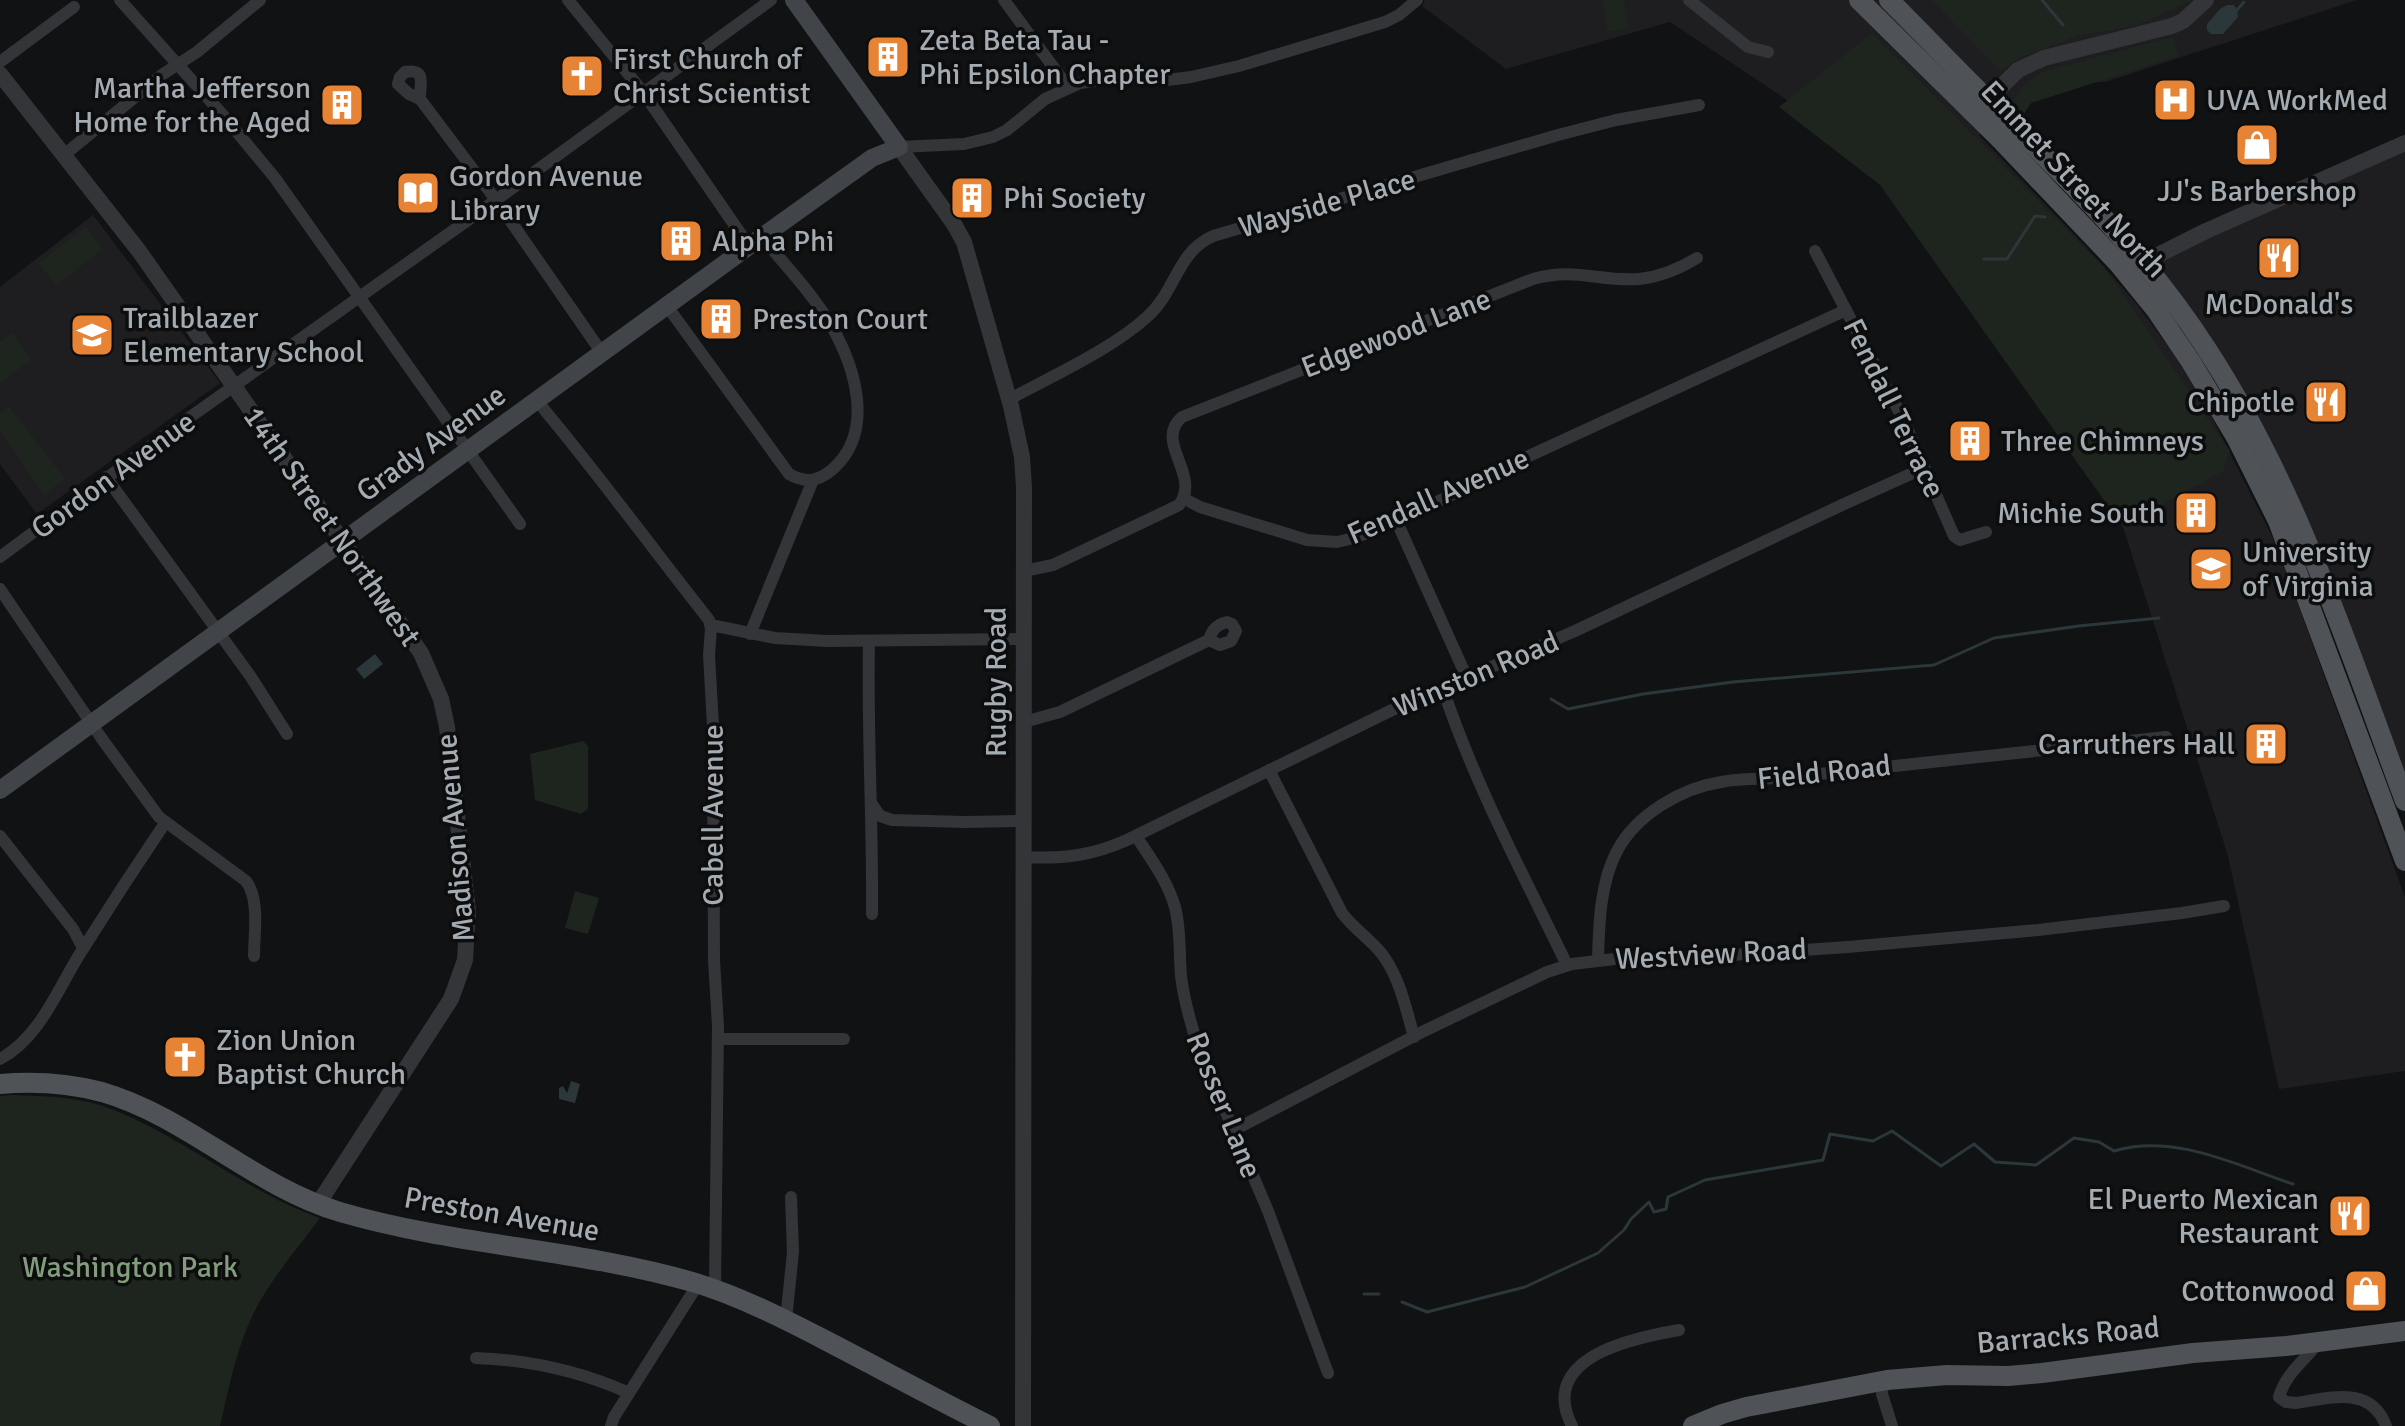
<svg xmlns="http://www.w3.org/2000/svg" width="2405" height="1426" viewBox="0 0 2405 1426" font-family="Signika,sans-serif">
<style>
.built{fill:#1e1e20}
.green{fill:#1e251e}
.water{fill:#2c373b}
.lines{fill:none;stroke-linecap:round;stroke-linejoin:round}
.stream{stroke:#2c373b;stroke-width:3}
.minor{stroke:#333538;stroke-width:12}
.tertiary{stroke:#333538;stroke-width:16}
.secondary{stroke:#414448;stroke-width:18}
.primary{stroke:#4f5256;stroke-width:20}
.labels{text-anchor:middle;stroke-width:7;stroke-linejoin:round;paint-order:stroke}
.poi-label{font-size:30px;fill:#a4acb3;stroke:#0d0d0e;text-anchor:start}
.street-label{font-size:30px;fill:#a4acb3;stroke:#0d0d0e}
.park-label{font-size:30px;fill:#819d7b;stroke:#0d0d0e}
</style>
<rect width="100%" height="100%" fill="#111213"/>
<g class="built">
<path d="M 1425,0 L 2357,0 L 2105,82 L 2052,84 L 2022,93 L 1979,135 L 2088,249 L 2136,303 L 2175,356 L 2208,410 L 2276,544 L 2405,897 L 2405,1071 L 2279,1089 L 2228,856 L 2123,527 L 1925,192 L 1670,22 L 1506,69 L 1422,6 Z"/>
<path d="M 2405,146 L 2405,802 L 2290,499 L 2144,262 Z"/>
<path d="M 93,215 L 220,383 L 37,514 L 0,464 L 0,287 Z"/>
</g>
<g class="green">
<path d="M 1603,0 L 1624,0 L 1628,28 L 1607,31 Z"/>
<path d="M 1932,0 L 2193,0 L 2138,25 L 2077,36 L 2020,58 L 2000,71 Z"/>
<path d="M 1872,33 L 2104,267 L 2230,451 L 2223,471 L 2123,527 L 1880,185 L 1779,107 Z"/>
<path d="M 2173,37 L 2178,56 L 2031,103 L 2021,118 L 2008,104 L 2027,83 L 2044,71 Z"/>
<path d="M 86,227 L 103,249 L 56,285 L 39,263 Z"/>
<path d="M 12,333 L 31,360 L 0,383 L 0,342 Z"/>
<path d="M 9,407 L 65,479 L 44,495 L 0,430 L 0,413 Z"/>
<path d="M 583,741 L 588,746 L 588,809 L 581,814 L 535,800 L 530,754 Z"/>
<path d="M 575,891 L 599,898 L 588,934 L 565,928 Z"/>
<path d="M 11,1095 C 45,1096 83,1097 114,1110 C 186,1139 247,1192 320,1218 C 295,1252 266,1284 249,1323 C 235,1356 228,1391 220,1426 L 0,1426 L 0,1096 Z"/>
</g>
<g class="water">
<path d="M 2227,5 L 2234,5 L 2237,10 L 2238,17 L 2223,34 L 2211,34 L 2207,30 L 2207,24 L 2220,9 Z"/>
<path d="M 375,654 L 383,664 L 364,679 L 356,669 Z"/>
<path d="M 571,1081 L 580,1084 L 575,1103 L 559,1099 L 559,1088 L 563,1086 L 567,1093 Z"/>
</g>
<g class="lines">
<g class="stream">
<path d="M 2042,0 L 2063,25"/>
<path d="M 2237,10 L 2244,2"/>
<path d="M 1984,259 L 2007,259 L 2035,216 L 2045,217"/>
<path d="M 1551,699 L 1568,709 L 1643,694 L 1733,682 L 1934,665 L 1994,638 L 2079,626 L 2159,618"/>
<path d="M 1364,1294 L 1379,1294"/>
<path d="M 1402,1302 L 1427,1312 L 1525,1287 L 1598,1253 L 1624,1230 L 1631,1219 L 1649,1202 L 1654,1212 L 1666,1209 L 1668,1197 L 1705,1180 L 1823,1160 L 1830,1134 L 1873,1141 L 1892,1131 L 1941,1166 L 1974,1144 L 1995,1162 L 2036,1165 L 2074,1138 L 2099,1142 L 2114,1151 C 2174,1133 2236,1165 2293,1184"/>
</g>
<g class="minor">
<path d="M 120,0 L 222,114 L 275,178 L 520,524"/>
<path d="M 568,0 L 643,92 L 749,246"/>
<path d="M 1004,0 L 1068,87"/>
<path d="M 1689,0 L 1748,47 L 1768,52"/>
<path d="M 0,62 L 74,7"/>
<path d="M 420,99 L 409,94 L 398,84 L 400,77 L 405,72 C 428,68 419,86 420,99 L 496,200 L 602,353"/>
<path d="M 899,147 L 964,144 L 993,137 L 1007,130 L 1045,99 L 1080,83 L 1116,78 L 1167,80 L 1191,77 L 1239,66 L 1385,22 L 1399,15 L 1417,0"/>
<path d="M 64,155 L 163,74 L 197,52 L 260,0"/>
<path d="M 1815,251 L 1903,419 L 1954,536 L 1960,540 L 1986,532"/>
<path d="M 667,306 L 789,474 C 806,484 820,481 834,468 C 875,430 855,367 831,325 C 812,293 785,265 762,237"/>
<path d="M 1010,399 C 1052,376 1114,348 1148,316 C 1176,291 1177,252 1213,236 L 1558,135 L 1616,120 L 1699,105"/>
<path d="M 537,401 C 597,472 651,547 709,620 L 711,629 L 709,655 L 713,726 L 714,960 L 718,1026 L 715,1289"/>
<path d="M 106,477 L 251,677 L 287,734"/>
<path d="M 1183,498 L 1200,507 L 1307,540 L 1337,542 L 1354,538 L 1397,522 L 1529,456 L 1846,310"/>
<path d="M 1397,522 L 1467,678"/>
<path d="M 0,557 L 169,432 L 485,208 L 771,0"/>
<path d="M 1024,571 L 1053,565 L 1179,505 C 1202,475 1153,442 1182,417 L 1533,279 C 1576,267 1599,282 1639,279 C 1660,277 1679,269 1697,258"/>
<path d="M 0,589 L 102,739 L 159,817 L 246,881 C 260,900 254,933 254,956"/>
<path d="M 1227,622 L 1232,624 L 1236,631 L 1231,641 L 1220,645 L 1209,640 C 1212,630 1216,625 1227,622 Z"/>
<path d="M 711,625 L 775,638 L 827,641 L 1024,639"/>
<path d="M 750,634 L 813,480"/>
<path d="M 869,641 C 867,732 873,823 872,914"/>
<path d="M 1443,689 C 1475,785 1523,874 1567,965"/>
<path d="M 1024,722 L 1060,712 L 1209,640"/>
<path d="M 1269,770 L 1342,913 C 1354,929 1370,939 1382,954 C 1400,978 1406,1009 1414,1037"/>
<path d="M 871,803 L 880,816 L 892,820 L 965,822 L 1024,821"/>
<path d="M 0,836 L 73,929 L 83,948"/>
<path d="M 1136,836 C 1151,859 1167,880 1175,907 C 1181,930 1179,953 1181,976 C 1184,1001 1191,1025 1199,1049 L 1268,1211 L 1328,1373"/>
<path d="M 1024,857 C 1063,859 1091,856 1127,840 L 1392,710 L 1575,631 L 1842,505 L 1924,468"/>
<path d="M 1598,959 C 1599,924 1600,883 1617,851 C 1636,815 1681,788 1721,782 C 1741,778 1762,779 1782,778 L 2166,737"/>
<path d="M 718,1039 L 844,1039"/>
<path d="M 0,1059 C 40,1038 58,988 81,952 C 108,909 136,866 165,823"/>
<path d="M 1234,1130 L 1422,1032 L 1547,972 L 1572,964 L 1623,958 L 1717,956 L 1848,947 L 2038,930 L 2182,913 L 2224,906"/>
<path d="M 786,1320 L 793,1252 L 791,1197"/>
<path d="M 2319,1342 C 2305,1360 2285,1374 2279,1397 L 2286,1402 L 2296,1403 C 2330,1398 2371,1385 2386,1426"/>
<path d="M 476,1358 C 530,1360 580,1371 629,1393"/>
<path d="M 1883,1380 L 1882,1394 L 1892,1426"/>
<path d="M 611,1426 L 614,1417 L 698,1284"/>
<path d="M 1572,1426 C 1537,1357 1633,1338 1679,1330"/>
</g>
<g class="tertiary">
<path d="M 0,74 L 139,251 L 421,653 L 441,699 L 447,727 L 468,911 L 465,960 L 451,999 L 318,1204"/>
<path d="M 1980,108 L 2018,70 L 2044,58 L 2172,26 L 2183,21 L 2206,0"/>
<path d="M 899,147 L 954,224 L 964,242 L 1011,406 L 1022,457 L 1024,487 L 1023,1426"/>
<path d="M 2134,267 L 2206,231 L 2405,143"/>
</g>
<path class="secondary" d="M 0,790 L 749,246 L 872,158 L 899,147 L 794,0"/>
<g class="primary">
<path d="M 1859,0 L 2003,142 L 2118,263 L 2156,310 L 2191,362 L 2236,437 L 2278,521 L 2405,861"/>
<path d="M 1889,0 C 1926,37 1962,75 2000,112 C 2075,186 2149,259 2206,348 C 2297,487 2347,646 2405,801"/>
<path d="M 0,1084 C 35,1081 68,1083 102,1092 C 188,1117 253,1186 340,1212 C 456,1246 580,1249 696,1283 C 741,1297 782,1318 823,1339 C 879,1368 934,1398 990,1426"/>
<path d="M 1693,1426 L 1722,1414 L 1746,1407 L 1887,1380 L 1947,1375 L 2008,1376 L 2042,1373 L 2193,1353 L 2286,1346 L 2405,1331"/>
</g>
</g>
<defs>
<g id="building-square" transform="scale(2.3)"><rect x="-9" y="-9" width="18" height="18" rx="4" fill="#e78335" stroke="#0d0d0e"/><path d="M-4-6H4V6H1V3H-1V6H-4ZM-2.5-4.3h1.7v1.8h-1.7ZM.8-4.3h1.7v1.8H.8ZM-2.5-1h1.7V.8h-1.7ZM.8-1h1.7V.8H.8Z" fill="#fff"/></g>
<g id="church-square" transform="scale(2.3)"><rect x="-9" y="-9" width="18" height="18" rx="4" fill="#e78335" stroke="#0d0d0e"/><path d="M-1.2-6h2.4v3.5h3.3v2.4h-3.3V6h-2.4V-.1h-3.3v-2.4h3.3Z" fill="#fff"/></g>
<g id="hospital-square" transform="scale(2.3)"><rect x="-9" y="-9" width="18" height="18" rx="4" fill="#e78335" stroke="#0d0d0e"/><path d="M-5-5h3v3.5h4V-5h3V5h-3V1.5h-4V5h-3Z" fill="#fff"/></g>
<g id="shop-square" transform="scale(2.3)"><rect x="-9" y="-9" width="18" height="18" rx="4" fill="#e78335" stroke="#0d0d0e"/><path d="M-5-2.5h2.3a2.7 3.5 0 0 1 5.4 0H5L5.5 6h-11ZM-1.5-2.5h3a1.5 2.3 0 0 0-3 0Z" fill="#fff"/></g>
<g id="library-square" transform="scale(2.3)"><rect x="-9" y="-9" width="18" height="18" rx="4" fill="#e78335" stroke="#0d0d0e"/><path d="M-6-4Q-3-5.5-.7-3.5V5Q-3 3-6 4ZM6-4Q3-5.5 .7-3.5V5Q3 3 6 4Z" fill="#fff"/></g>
<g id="restaurant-square" transform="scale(2.3)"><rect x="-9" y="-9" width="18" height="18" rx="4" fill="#e78335" stroke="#0d0d0e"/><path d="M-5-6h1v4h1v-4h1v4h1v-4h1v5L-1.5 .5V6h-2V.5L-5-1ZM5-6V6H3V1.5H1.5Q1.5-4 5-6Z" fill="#fff"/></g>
<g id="school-square" transform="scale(2.3)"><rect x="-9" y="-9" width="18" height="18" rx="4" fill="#e78335" stroke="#0d0d0e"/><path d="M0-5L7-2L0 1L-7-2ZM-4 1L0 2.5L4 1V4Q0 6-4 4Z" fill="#fff"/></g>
<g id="university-square" transform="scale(2.3)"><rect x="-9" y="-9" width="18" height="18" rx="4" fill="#e78335" stroke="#0d0d0e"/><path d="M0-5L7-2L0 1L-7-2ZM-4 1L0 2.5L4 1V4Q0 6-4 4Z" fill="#fff"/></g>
</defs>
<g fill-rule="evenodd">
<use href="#building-square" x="888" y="57"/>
<use href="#church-square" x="582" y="76"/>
<use href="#hospital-square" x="2175" y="100"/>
<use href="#building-square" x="342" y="105"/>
<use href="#shop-square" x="2257" y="145"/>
<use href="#library-square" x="418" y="193"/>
<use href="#building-square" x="972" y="198"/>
<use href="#building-square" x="681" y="241"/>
<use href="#restaurant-square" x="2279" y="258"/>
<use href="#building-square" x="721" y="319"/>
<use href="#school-square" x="92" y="335"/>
<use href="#restaurant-square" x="2326" y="402"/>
<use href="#building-square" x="1970" y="441"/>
<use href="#building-square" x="2196" y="513"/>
<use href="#university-square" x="2211" y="569"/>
<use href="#building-square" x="2266" y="744"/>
<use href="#church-square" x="185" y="1057"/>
<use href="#restaurant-square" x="2350" y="1216"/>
<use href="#shop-square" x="2366" y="1291"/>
</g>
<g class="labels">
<g class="poi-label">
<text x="919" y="50">Zeta Beta Tau -<tspan x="919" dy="34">Phi Epsilon Chapter</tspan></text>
<text x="613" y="69">First Church of<tspan x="613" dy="34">Christ Scientist</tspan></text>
<text x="311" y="98" text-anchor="end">Martha Jefferson<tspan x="311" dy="34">Home for the Aged</tspan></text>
<text x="2206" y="110">UVA WorkMed</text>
<text x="449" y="186">Gordon Avenue<tspan x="449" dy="34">Library</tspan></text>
<text x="2257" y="201" text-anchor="middle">JJ's Barbershop</text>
<text x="1003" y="208">Phi Society</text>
<text x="712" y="251">Alpha Phi</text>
<text x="2279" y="314" text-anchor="middle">McDonald's</text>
<text x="123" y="328">Trailblazer<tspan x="123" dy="34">Elementary School</tspan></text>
<text x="752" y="329">Preston Court</text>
<text x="2295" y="412" text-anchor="end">Chipotle</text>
<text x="2001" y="451">Three Chimneys</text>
<text x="2165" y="523" text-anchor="end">Michie South</text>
<text x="2242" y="562">University<tspan x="2242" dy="34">of Virginia</tspan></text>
<text x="2235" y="754" text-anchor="end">Carruthers Hall</text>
<text x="216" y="1050">Zion Union<tspan x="216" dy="34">Baptist Church</tspan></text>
<text x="2319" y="1209" text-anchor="end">El Puerto Mexican<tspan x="2319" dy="34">Restaurant</tspan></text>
<text x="2335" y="1301" text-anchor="end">Cottonwood</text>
</g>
<g class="street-label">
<text transform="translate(2074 179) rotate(47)" y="10">Emmet Street North</text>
<text transform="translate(1327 203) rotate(-16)" y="10">Wayside Place</text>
<text transform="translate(1396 333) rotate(-21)" y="10">Edgewood Lane</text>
<text transform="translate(1894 408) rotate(64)" y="10">Fendall Terrace</text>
<text transform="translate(431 443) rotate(-36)" y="10">Grady Avenue</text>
<text transform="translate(113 475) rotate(-36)" y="10">Gordon Avenue</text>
<text transform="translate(1438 496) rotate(-24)" y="10">Fendall Avenue</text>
<text transform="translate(332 526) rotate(55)" y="10">14th Street Northwest</text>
<text transform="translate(1476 674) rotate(-23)" y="10">Winston Road</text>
<text transform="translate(996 682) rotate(-90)" y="10">Rugby Road</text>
<text transform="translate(1824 772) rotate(-6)" y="10">Field Road</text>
<text transform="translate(713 815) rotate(-90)" y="10">Cabell Avenue</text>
<text transform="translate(455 838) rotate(-95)" y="10">Madison Avenue</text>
<text transform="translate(1711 954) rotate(-3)" y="10">Westview Road</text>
<text transform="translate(1224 1105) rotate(68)" y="10">Rosser Lane</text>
<text transform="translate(502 1214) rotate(10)" y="10">Preston Avenue</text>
<text transform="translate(2068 1335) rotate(-5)" y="10">Barracks Road</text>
</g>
<g class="park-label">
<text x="130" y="1277">Washington Park</text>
</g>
</g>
</svg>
